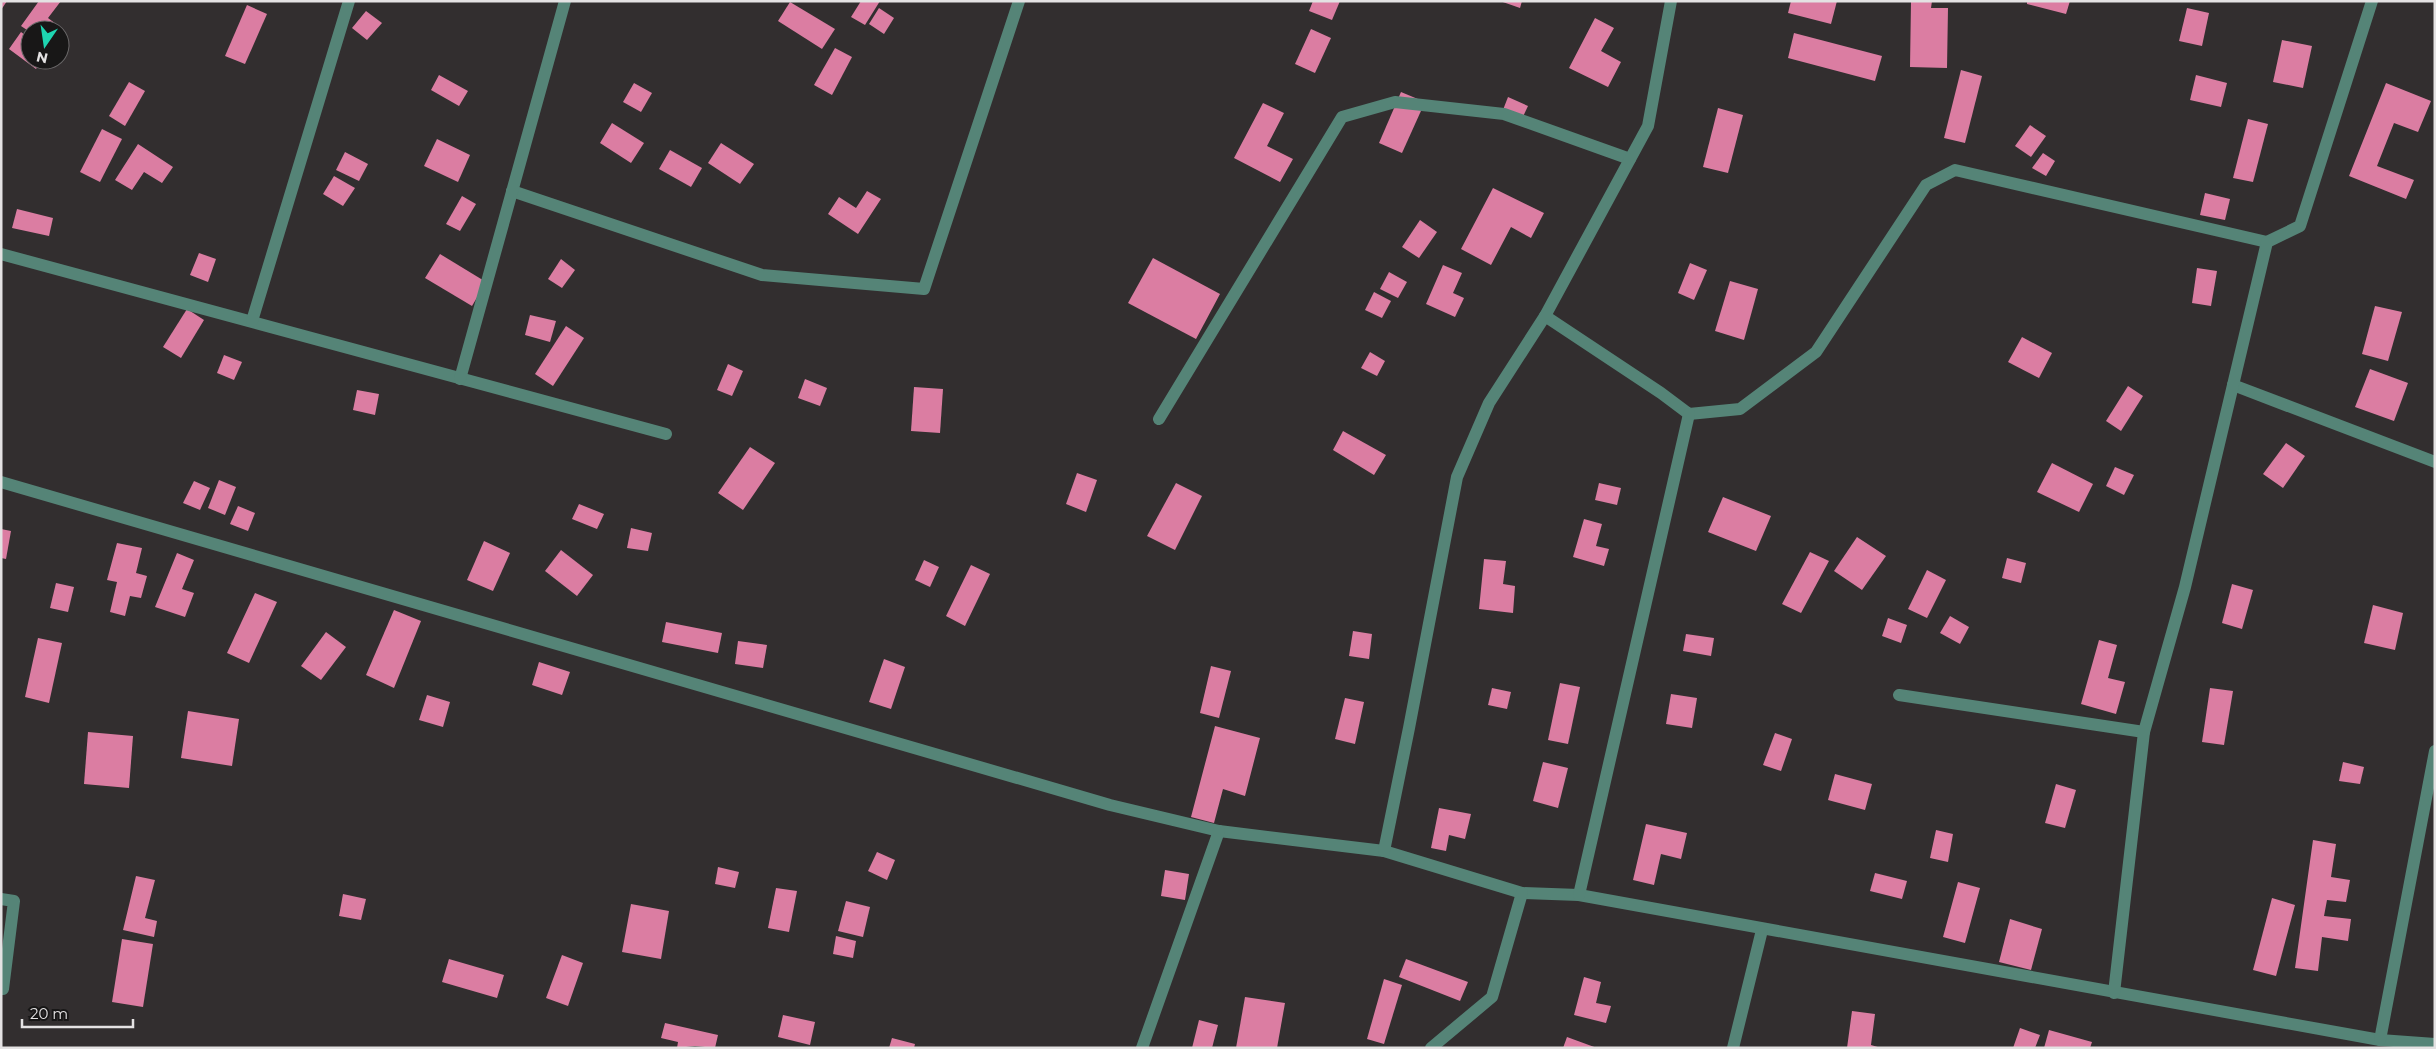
<svg xmlns="http://www.w3.org/2000/svg" width="2436" height="1049" viewBox="0 0 2436 1049" font-family="Montserrat,sans-serif">
<style>
.building{fill:#db7da2}
.lines{fill:none;stroke-linecap:round;stroke-linejoin:round}
.minor{stroke:#558477;stroke-width:12}
</style>
<rect width="100%" height="100%" fill="#322e2f"/>
<g class="building">
<path d="M 1,1 L 7,1 L 1,10 Z"/>
<path d="M 39,1 L 61,1 L 48,18 L 64,30 L 60,36 L 60,30 L 30,30 L 30,32 L 21,26 Z"/>
<path d="M 861,1 L 880,1 L 865,25 L 851,17 Z"/>
<path d="M 1313,1 L 1340,1 L 1332,20 L 1309,11 Z"/>
<path d="M 1500,1 L 1522,1 L 1520,8 Z"/>
<path d="M 1791,1 L 1837,1 L 1831,24 L 1788,13 Z"/>
<path d="M 1911,1 L 1932,1 L 1931,8 L 1948,8 L 1947,68 L 1910,67 Z"/>
<path d="M 2027,1 L 2070,1 L 2066,14 L 2027,4 Z"/>
<path d="M 790,2 L 835,29 L 822,49 L 778,21 Z"/>
<path d="M 247,5 L 267,14 L 245,64 L 225,56 Z"/>
<path d="M 879,8 L 894,18 L 884,34 L 869,24 Z"/>
<path d="M 2187,8 L 2209,13 L 2202,46 L 2179,41 Z"/>
<path d="M 366,11 L 382,23 L 367,40 L 352,28 Z"/>
<path d="M 1595,18 L 1614,28 L 1601,51 L 1621,62 L 1608,87 L 1569,68 Z"/>
<path d="M 1311,29 L 1331,38 L 1315,73 L 1295,64 Z"/>
<path d="M 21,32 L 30,39 L 30,60 L 42,60 L 36,69 L 9,49 Z"/>
<path d="M 1794,33 L 1882,56 L 1875,81 L 1788,58 Z"/>
<path d="M 2282,40 L 2312,46 L 2303,88 L 2273,82 Z"/>
<path d="M 835,48 L 852,57 L 832,95 L 814,85 Z"/>
<path d="M 1961,70 L 1982,76 L 1965,143 L 1944,138 Z"/>
<path d="M 439,75 L 468,91 L 459,106 L 431,90 Z"/>
<path d="M 2196,75 L 2227,83 L 2221,107 L 2190,100 Z"/>
<path d="M 129,82 L 145,91 L 125,126 L 109,116 Z"/>
<path d="M 634,83 L 652,93 L 641,112 L 623,102 Z"/>
<path d="M 2386,83 L 2431,101 L 2418,132 L 2394,123 L 2377,166 L 2414,180 L 2406,199 L 2349,176 Z"/>
<path d="M 1401,92 L 1425,102 L 1402,153 L 1379,143 Z"/>
<path d="M 1508,97 L 1528,106 L 1520,123 L 1501,115 Z"/>
<path d="M 1263,103 L 1284,113 L 1267,146 L 1293,159 L 1280,182 L 1234,158 Z"/>
<path d="M 1718,108 L 1743,115 L 1728,173 L 1703,167 Z"/>
<path d="M 2248,119 L 2268,124 L 2253,182 L 2233,178 Z"/>
<path d="M 612,123 L 644,143 L 631,163 L 600,143 Z"/>
<path d="M 2030,125 L 2046,136 L 2031,157 L 2015,146 Z"/>
<path d="M 102,129 L 122,139 L 100,182 L 80,172 Z"/>
<path d="M 437,139 L 470,155 L 458,182 L 424,166 Z"/>
<path d="M 721,143 L 754,164 L 740,184 L 708,163 Z"/>
<path d="M 138,144 L 173,167 L 162,183 L 144,172 L 132,190 L 115,180 Z"/>
<path d="M 670,150 L 702,168 L 691,187 L 659,169 Z"/>
<path d="M 345,152 L 368,164 L 359,181 L 336,170 Z"/>
<path d="M 2043,153 L 2055,161 L 2046,176 L 2032,168 Z"/>
<path d="M 334,176 L 355,188 L 343,206 L 323,194 Z"/>
<path d="M 1493,188 L 1544,213 L 1531,238 L 1511,227 L 1491,265 L 1461,249 Z"/>
<path d="M 867,191 L 881,199 L 858,234 L 828,214 L 839,197 L 856,208 Z"/>
<path d="M 2205,193 L 2230,199 L 2225,220 L 2200,215 Z"/>
<path d="M 462,196 L 476,204 L 460,231 L 446,224 Z"/>
<path d="M 17,209 L 53,218 L 49,236 L 12,228 Z"/>
<path d="M 1420,220 L 1437,232 L 1419,258 L 1402,247 Z"/>
<path d="M 199,253 L 216,259 L 208,282 L 190,275 Z"/>
<path d="M 440,254 L 486,282 L 472,306 L 425,278 Z"/>
<path d="M 1153,258 L 1220,294 L 1196,339 L 1128,303 Z"/>
<path d="M 561,259 L 575,270 L 562,288 L 548,279 Z"/>
<path d="M 1690,263 L 1707,270 L 1694,300 L 1678,293 Z"/>
<path d="M 1443,265 L 1462,273 L 1453,293 L 1464,298 L 1455,317 L 1426,304 Z"/>
<path d="M 2197,268 L 2217,271 L 2211,306 L 2192,303 Z"/>
<path d="M 1389,272 L 1407,282 L 1398,298 L 1380,289 Z"/>
<path d="M 1730,281 L 1758,289 L 1744,340 L 1715,331 Z"/>
<path d="M 1374,292 L 1391,301 L 1382,318 L 1365,310 Z"/>
<path d="M 2375,306 L 2402,312 L 2388,361 L 2362,354 Z"/>
<path d="M 187,309 L 204,320 L 181,358 L 163,347 Z"/>
<path d="M 530,315 L 556,321 L 550,342 L 525,335 Z"/>
<path d="M 566,326 L 584,338 L 553,386 L 535,374 Z"/>
<path d="M 2022,337 L 2052,353 L 2039,378 L 2008,362 Z"/>
<path d="M 1370,352 L 1385,361 L 1377,376 L 1361,368 Z"/>
<path d="M 224,355 L 242,362 L 234,380 L 217,373 Z"/>
<path d="M 728,364 L 743,371 L 732,396 L 717,390 Z"/>
<path d="M 2370,369 L 2408,383 L 2394,421 L 2355,407 Z"/>
<path d="M 805,379 L 827,388 L 820,406 L 798,398 Z"/>
<path d="M 2128,386 L 2143,396 L 2121,431 L 2106,421 Z"/>
<path d="M 914,387 L 943,389 L 940,433 L 911,431 Z"/>
<path d="M 357,390 L 379,394 L 375,415 L 353,410 Z"/>
<path d="M 1343,431 L 1386,455 L 1374,475 L 1333,450 Z"/>
<path d="M 2286,443 L 2305,456 L 2283,488 L 2263,474 Z"/>
<path d="M 750,447 L 775,463 L 743,510 L 718,493 Z"/>
<path d="M 2052,463 L 2093,484 L 2079,512 L 2037,492 Z"/>
<path d="M 2115,467 L 2134,475 L 2124,495 L 2106,486 Z"/>
<path d="M 1077,473 L 1097,480 L 1086,512 L 1066,504 Z"/>
<path d="M 219,480 L 236,487 L 225,515 L 208,508 Z"/>
<path d="M 194,481 L 210,488 L 200,510 L 183,503 Z"/>
<path d="M 1176,483 L 1202,496 L 1175,550 L 1147,536 Z"/>
<path d="M 1599,483 L 1621,488 L 1617,505 L 1595,500 Z"/>
<path d="M 1723,497 L 1771,516 L 1756,551 L 1708,532 Z"/>
<path d="M 579,504 L 604,514 L 597,529 L 572,519 Z"/>
<path d="M 238,506 L 255,513 L 248,531 L 230,524 Z"/>
<path d="M 1584,519 L 1602,524 L 1596,546 L 1609,549 L 1604,566 L 1573,557 Z"/>
<path d="M 631,528 L 652,533 L 648,551 L 627,548 Z"/>
<path d="M 1,529 L 11,531 L 6,559 L 1,558 Z"/>
<path d="M 1857,537 L 1886,556 L 1862,590 L 1834,571 Z"/>
<path d="M 484,541 L 510,553 L 493,591 L 467,580 Z"/>
<path d="M 117,543 L 142,548 L 136,573 L 147,576 L 141,598 L 130,596 L 125,616 L 110,612 L 117,582 L 107,580 Z"/>
<path d="M 561,550 L 593,575 L 577,596 L 545,571 Z"/>
<path d="M 1810,552 L 1829,561 L 1801,613 L 1782,604 Z"/>
<path d="M 177,553 L 194,560 L 182,589 L 194,593 L 185,617 L 155,607 Z"/>
<path d="M 2007,558 L 2026,563 L 2021,583 L 2002,578 Z"/>
<path d="M 1484,559 L 1506,561 L 1503,584 L 1515,586 L 1513,613 L 1479,609 Z"/>
<path d="M 924,560 L 939,567 L 930,587 L 915,580 Z"/>
<path d="M 971,565 L 990,574 L 965,626 L 946,616 Z"/>
<path d="M 1927,570 L 1946,580 L 1927,618 L 1908,609 Z"/>
<path d="M 56,583 L 74,587 L 68,612 L 50,608 Z"/>
<path d="M 2232,584 L 2253,590 L 2242,629 L 2222,623 Z"/>
<path d="M 255,593 L 277,602 L 249,663 L 227,653 Z"/>
<path d="M 2373,605 L 2403,613 L 2395,650 L 2364,643 Z"/>
<path d="M 394,610 L 421,621 L 394,688 L 366,675 Z"/>
<path d="M 1950,616 L 1969,627 L 1960,644 L 1940,633 Z"/>
<path d="M 1888,618 L 1907,625 L 1901,643 L 1882,636 Z"/>
<path d="M 666,622 L 722,633 L 718,653 L 662,642 Z"/>
<path d="M 1353,631 L 1372,634 L 1369,659 L 1349,656 Z"/>
<path d="M 326,632 L 346,647 L 321,680 L 301,666 Z"/>
<path d="M 1686,634 L 1714,638 L 1711,656 L 1683,651 Z"/>
<path d="M 38,638 L 62,643 L 49,703 L 25,697 Z"/>
<path d="M 2099,640 L 2117,645 L 2108,678 L 2125,682 L 2116,714 L 2081,704 Z"/>
<path d="M 738,641 L 767,645 L 763,668 L 735,664 Z"/>
<path d="M 884,659 L 905,667 L 891,709 L 869,702 Z"/>
<path d="M 539,662 L 570,672 L 562,695 L 532,685 Z"/>
<path d="M 1211,666 L 1231,671 L 1219,718 L 1200,713 Z"/>
<path d="M 1560,683 L 1580,687 L 1568,744 L 1548,740 Z"/>
<path d="M 1492,688 L 1511,692 L 1507,709 L 1488,705 Z"/>
<path d="M 2210,688 L 2233,691 L 2224,745 L 2202,742 Z"/>
<path d="M 1671,694 L 1697,698 L 1692,728 L 1666,724 Z"/>
<path d="M 427,695 L 450,702 L 443,727 L 419,720 Z"/>
<path d="M 1345,698 L 1364,702 L 1355,744 L 1335,739 Z"/>
<path d="M 188,711 L 239,719 L 232,766 L 181,758 Z"/>
<path d="M 1215,726 L 1260,738 L 1245,796 L 1223,789 L 1214,823 L 1191,817 Z"/>
<path d="M 88,732 L 133,736 L 129,788 L 84,784 Z"/>
<path d="M 1775,733 L 1792,739 L 1781,771 L 1763,765 Z"/>
<path d="M 1543,762 L 1568,768 L 1558,808 L 1533,801 Z"/>
<path d="M 2343,762 L 2364,767 L 2360,784 L 2339,781 Z"/>
<path d="M 1835,774 L 1872,784 L 1865,810 L 1828,800 Z"/>
<path d="M 2056,784 L 2076,790 L 2065,828 L 2045,823 Z"/>
<path d="M 1439,808 L 1471,814 L 1465,839 L 1449,835 L 1446,851 L 1431,848 Z"/>
<path d="M 1646,824 L 1687,833 L 1681,859 L 1661,854 L 1654,885 L 1633,880 Z"/>
<path d="M 1936,830 L 1953,834 L 1948,862 L 1930,858 Z"/>
<path d="M 2313,840 L 2336,844 L 2331,877 L 2350,880 L 2346,902 L 2327,900 L 2324,916 L 2351,919 L 2348,941 L 2322,937 L 2318,971 L 2295,968 Z"/>
<path d="M 877,852 L 895,860 L 887,880 L 868,871 Z"/>
<path d="M 718,867 L 739,872 L 735,888 L 715,884 Z"/>
<path d="M 1165,870 L 1189,874 L 1185,900 L 1161,896 Z"/>
<path d="M 1875,873 L 1907,881 L 1902,899 L 1870,891 Z"/>
<path d="M 136,876 L 155,880 L 145,918 L 157,921 L 154,937 L 123,930 Z"/>
<path d="M 1958,882 L 1980,888 L 1965,943 L 1943,937 Z"/>
<path d="M 776,888 L 797,891 L 789,932 L 768,928 Z"/>
<path d="M 343,894 L 366,899 L 361,920 L 339,916 Z"/>
<path d="M 2272,898 L 2295,905 L 2276,976 L 2253,970 Z"/>
<path d="M 846,901 L 870,907 L 863,937 L 838,931 Z"/>
<path d="M 631,904 L 669,911 L 661,959 L 622,952 Z"/>
<path d="M 2010,919 L 2042,929 L 2031,970 L 1999,962 Z"/>
<path d="M 836,936 L 856,941 L 853,958 L 833,954 Z"/>
<path d="M 122,939 L 153,944 L 143,1007 L 112,1002 Z"/>
<path d="M 562,955 L 583,963 L 568,1006 L 546,998 Z"/>
<path d="M 449,959 L 504,975 L 497,998 L 442,982 Z"/>
<path d="M 1406,959 L 1468,982 L 1460,1001 L 1399,977 Z"/>
<path d="M 1584,977 L 1601,982 L 1596,1003 L 1611,1006 L 1606,1023 L 1574,1015 Z"/>
<path d="M 1384,979 L 1402,985 L 1384,1044 L 1367,1039 Z"/>
<path d="M 1245,997 L 1285,1003 L 1277,1048 L 1236,1048 Z"/>
<path d="M 1852,1011 L 1875,1014 L 1871,1045 L 1881,1048 L 1847,1048 Z"/>
<path d="M 783,1015 L 815,1022 L 810,1045 L 778,1037 Z"/>
<path d="M 1199,1020 L 1218,1025 L 1212,1048 L 1192,1048 Z"/>
<path d="M 665,1023 L 718,1035 L 715,1048 L 695,1046 L 677,1048 L 678,1042 L 661,1038 Z"/>
<path d="M 2020,1028 L 2040,1035 L 2035,1048 L 2013,1048 Z"/>
<path d="M 2049,1030 L 2092,1042 L 2090,1048 L 2044,1048 Z"/>
<path d="M 1567,1037 L 1597,1048 L 1563,1048 Z"/>
<path d="M 892,1038 L 915,1044 L 914,1048 L 889,1048 Z"/>
</g>
<g class="lines">
<g class="minor">
<path d="M 512,191 L 762,275 L 924,289 L 1019,1"/>
<path d="M 1,254 L 666,434"/>
<path d="M 1545,316 L 1661,393 L 1689,414 L 1740,409 L 1816,352 L 1926,185 L 1955,170 L 2267,242"/>
<path d="M 252,321 L 349,1"/>
<path d="M 460,379 L 565,1"/>
<path d="M 2233,385 L 2435,462"/>
<path d="M 1159,419 L 1342,117 L 1395,102 L 1504,114 L 1630,159"/>
<path d="M 1,482 L 1110,805 L 1219,831 L 1384,851 L 1522,893 L 1579,895 L 2380,1040 L 2435,1044"/>
<path d="M 1899,695 L 2144,732"/>
<path d="M 1384,851 L 1409,728 L 1457,477 L 1489,403 L 1545,316 L 1648,126 L 1671,1"/>
<path d="M 1579,895 L 1689,414"/>
<path d="M 1,899 L 14,901 L 3,989"/>
<path d="M 2114,993 L 2144,732 L 2185,587 L 2267,242 L 2300,226 L 2372,1"/>
<path d="M 2380,1040 L 2435,751"/>
<path d="M 1142,1048 L 1219,831"/>
<path d="M 1431,1048 L 1492,997 L 1522,893"/>
<path d="M 1733,1048 L 1762,930"/>
</g>
</g>
<rect width="2436" height="1049" fill="none" stroke="#e4e2e3" stroke-width="5"/>
<g transform="translate(45 45) rotate(193)"><circle r="24" fill="#181717" stroke="#6a6869"/>
<path d="M0-4L9 19L0 12L-9 19Z" fill="#1ed5b1"/>
<text y="-8" font-size="14" font-weight="bold" text-anchor="middle" fill="#e4e2e3">N</text>
</g>
<path d="M22 1019v8h111v-8" fill="none" stroke="#e4e2e3" stroke-width="2.5"/>
<text x="30" y="1019" font-size="15" fill="#e4e2e3" stroke="#181717" stroke-width="4" paint-order="stroke">20 m</text>
</svg>
